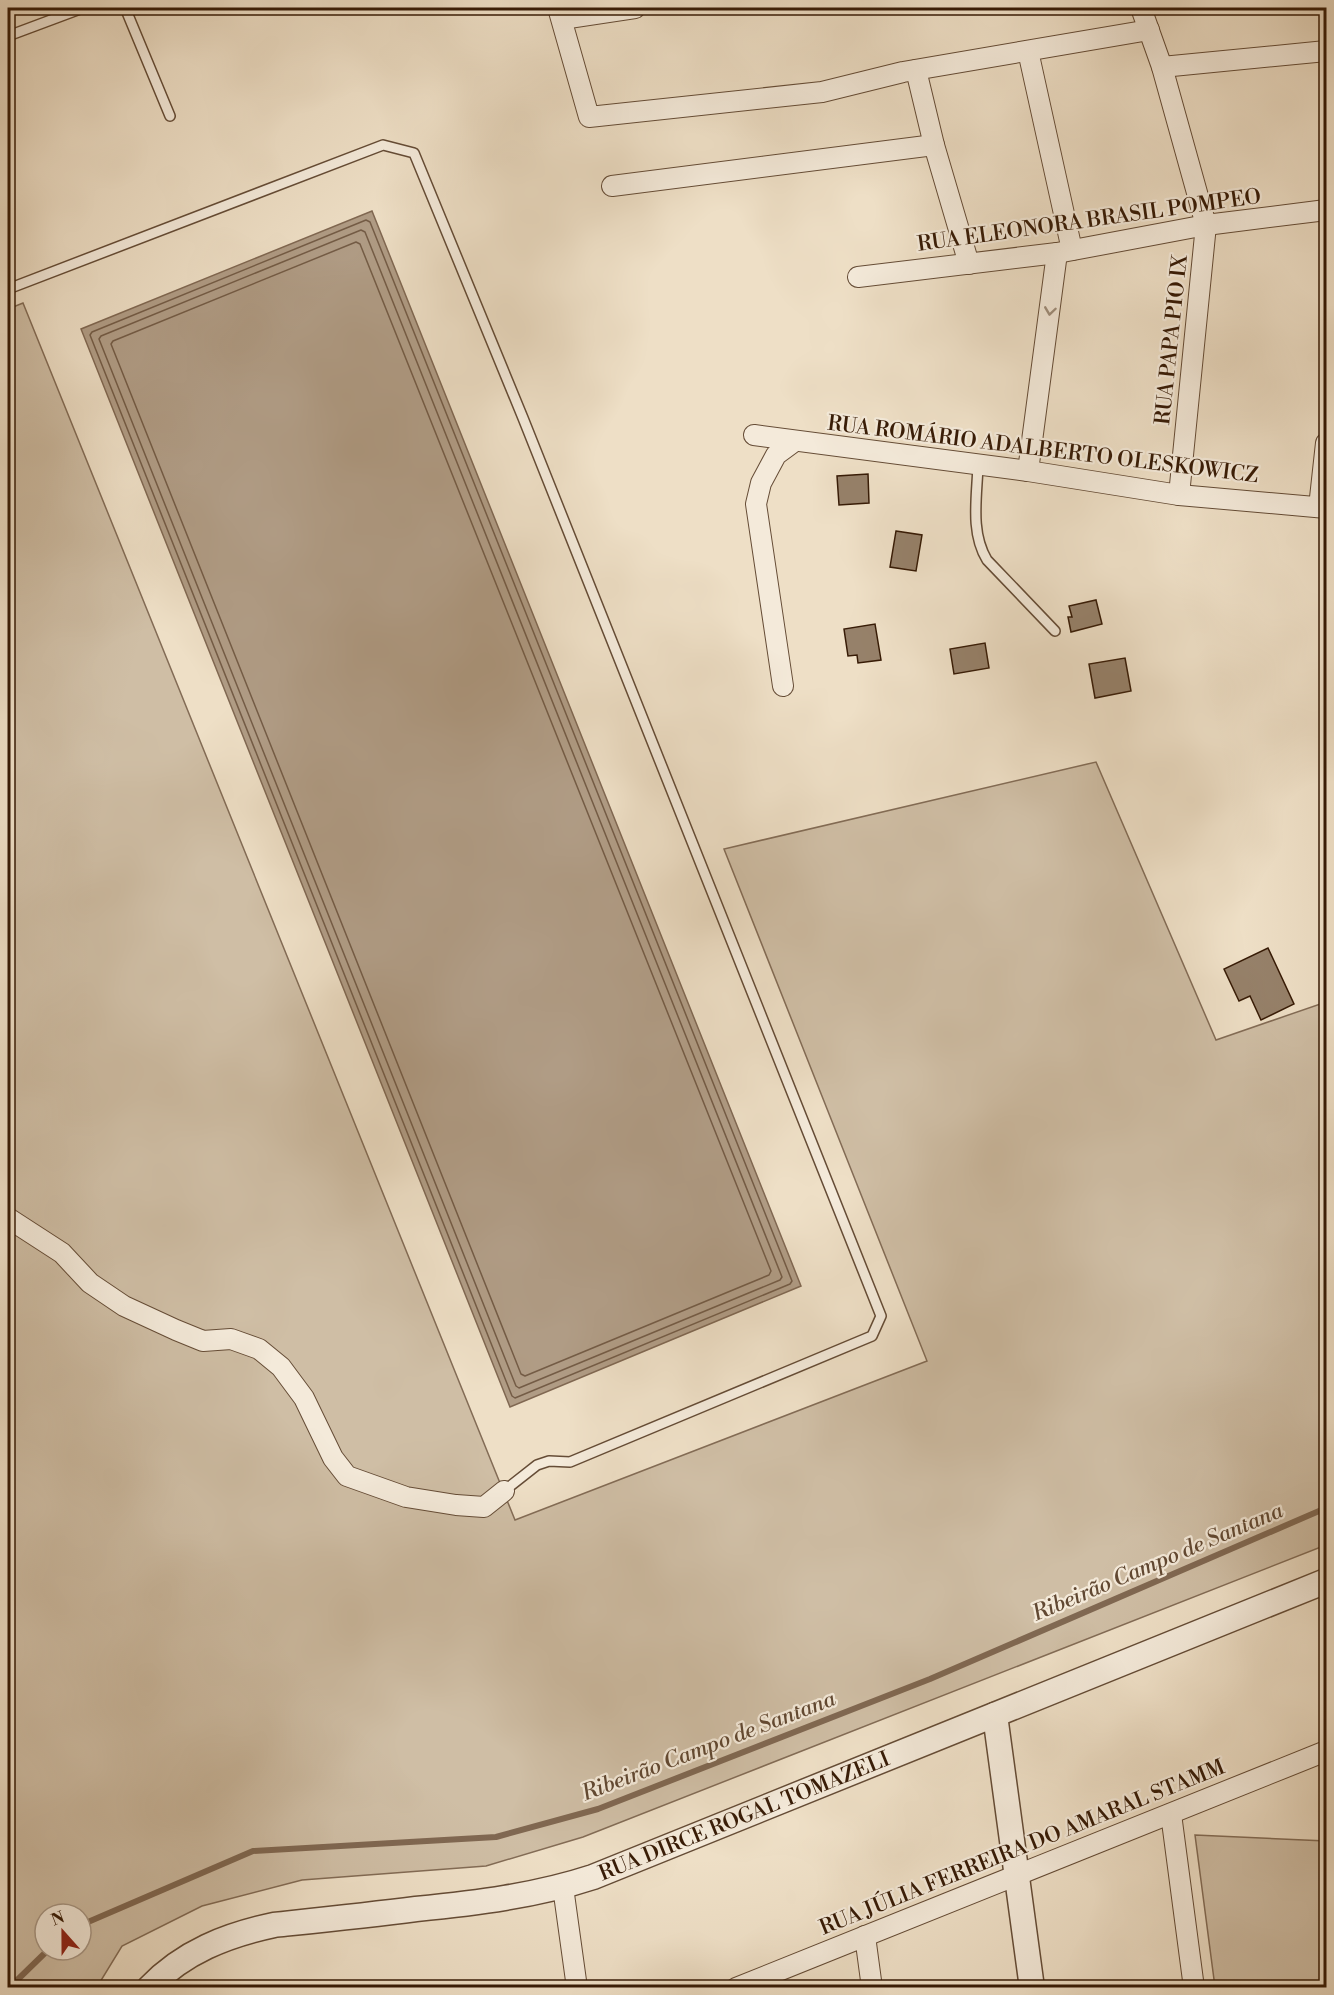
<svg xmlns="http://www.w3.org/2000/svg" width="1334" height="1995" viewBox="0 0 1334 1995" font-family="'Libre Bodoni',serif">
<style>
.green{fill:#cfbea5;stroke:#836c56;stroke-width:1.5;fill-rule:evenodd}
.water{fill:#b09c85;stroke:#806852;stroke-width:1.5}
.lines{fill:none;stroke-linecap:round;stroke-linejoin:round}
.shore{stroke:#745c46;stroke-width:1.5}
.stream{stroke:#806852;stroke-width:6}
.building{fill:#96816a;stroke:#371b06;stroke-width:1.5}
.service-casing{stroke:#654c36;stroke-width:12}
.minor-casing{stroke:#654c36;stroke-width:22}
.tertiary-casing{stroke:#654c36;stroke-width:27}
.service{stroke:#f4eada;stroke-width:9}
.minor{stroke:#f4eada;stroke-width:20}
.tertiary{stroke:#f4eada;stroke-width:24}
.oneway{stroke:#9f8d7b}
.labels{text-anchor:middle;stroke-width:4.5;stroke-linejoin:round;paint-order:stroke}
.street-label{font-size:21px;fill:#371b06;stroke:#f4eada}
.water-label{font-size:22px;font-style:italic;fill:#614832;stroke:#f4eada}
</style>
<rect width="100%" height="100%" fill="#eedfc6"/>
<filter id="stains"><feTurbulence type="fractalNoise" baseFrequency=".00333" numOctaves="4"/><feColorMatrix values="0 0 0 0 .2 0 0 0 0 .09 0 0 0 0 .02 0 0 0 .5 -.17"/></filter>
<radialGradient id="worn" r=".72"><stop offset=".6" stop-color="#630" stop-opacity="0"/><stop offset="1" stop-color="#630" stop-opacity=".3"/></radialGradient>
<g class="green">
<path d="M 23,303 L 515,1520 L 927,1361 L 724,849 L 1096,762 L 1216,1040 L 1326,1002 L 1326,1545 L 583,1837 L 486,1866 L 302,1880 L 202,1906 L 122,1946 L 97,1987 L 8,1988 L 8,309 ZM 45,1914 L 81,1914 L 81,1950 L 45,1950 Z"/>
<path d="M 1195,1835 L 1326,1841 L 1326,1987 L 1215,1987 Z"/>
</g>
<path class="water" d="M 372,211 L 801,1286 L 510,1407 L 81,329 Z"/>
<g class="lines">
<g class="shore">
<path d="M 366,220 L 370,222 L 792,1281 L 790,1284 L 515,1398 L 512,1396 L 90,335 L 92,332 Z"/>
<path d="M 361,230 L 365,232 L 782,1277 L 780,1280 L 519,1388 L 516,1386 L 99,339 L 101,336 Z"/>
<path d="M 356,242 L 360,244 L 771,1271 L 769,1275 L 525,1376 L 521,1374 L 111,344 L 113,341 Z"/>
</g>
<g class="stream">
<path d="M 81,1925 L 253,1851 L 496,1837 L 598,1809 L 930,1679 L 1326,1508"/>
<path d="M 9,1988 L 48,1950"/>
</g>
</g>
<g class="building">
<path d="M 868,474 L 869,503 L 839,505 L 837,476 Z"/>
<path d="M 896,531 L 922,535 L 916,571 L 890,567 Z"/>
<path d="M 1096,600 L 1102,624 L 1071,632 L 1068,617 L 1072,617 L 1069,606 Z"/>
<path d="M 875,624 L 881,660 L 858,663 L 857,655 L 848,656 L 844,629 Z"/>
<path d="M 985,643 L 989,668 L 954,674 L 950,649 Z"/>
<path d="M 1125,658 L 1131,691 L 1095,698 L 1089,664 Z"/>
<path d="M 1268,948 L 1294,1004 L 1261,1020 L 1250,996 L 1239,1001 L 1224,969 Z"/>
</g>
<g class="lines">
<g class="service-casing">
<g id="service">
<path d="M 123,8 L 126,10 L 170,116"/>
<path d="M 8,36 L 83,8"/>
<path d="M 8,289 L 383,145 L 414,153 L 523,418 L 881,1316 L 872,1336 L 570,1462 L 549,1461 L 537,1465 L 504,1491"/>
<path d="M 978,465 C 977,497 970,532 987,560 L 1055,631"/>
</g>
</g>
<g class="minor-casing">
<g id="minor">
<path d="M 558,8 L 589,117 L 822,92 L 903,72 L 1149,30"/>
<path d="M 1141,8 L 1162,67 L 1206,225 L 1179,495"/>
<path d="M 562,19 L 635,8"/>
<path d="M 1028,51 L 1072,250"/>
<path d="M 1162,67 L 1326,51"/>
<path d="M 916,70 L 934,145 L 969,264"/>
<path d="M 612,186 L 934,145"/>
<path d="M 858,277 L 1057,253 L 1206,225 L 1326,210"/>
<path d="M 754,435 L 1028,471 L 1179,495 L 1326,508"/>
<path d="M 1028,471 L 1057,253"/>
<path d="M 1319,507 L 1326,443"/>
<path d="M 783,686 L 756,504 L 761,483 L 776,455 L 795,441"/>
<path d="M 8,1218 L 62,1253 L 90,1283 L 124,1306 L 176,1330 L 203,1341 L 231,1339 L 259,1349 L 281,1367 L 304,1398 L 333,1458 L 347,1476 L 406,1497 L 456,1505 L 484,1507 L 504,1491"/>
<path d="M 1171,1814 L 1194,1988"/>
<path d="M 563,1887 L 577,1988"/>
<path d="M 865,1936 L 872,1988"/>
<path d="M 736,1988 L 1326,1751"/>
</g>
</g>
<g class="tertiary-casing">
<g id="tertiary">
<path d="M 995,1715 L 1032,1988"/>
<path d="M 149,1988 C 183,1952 227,1935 274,1925 C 321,1920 369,1915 416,1909 C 476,1903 535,1896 593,1877 L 1326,1581"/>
</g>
</g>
<use href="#service" class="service"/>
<use href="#minor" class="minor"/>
<use href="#tertiary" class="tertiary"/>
</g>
<defs><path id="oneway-chevron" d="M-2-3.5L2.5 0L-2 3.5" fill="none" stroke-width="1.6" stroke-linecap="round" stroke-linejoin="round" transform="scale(1.5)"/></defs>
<use class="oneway" href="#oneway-chevron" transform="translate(1050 311) rotate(98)"/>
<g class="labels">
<g class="street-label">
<text transform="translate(1089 220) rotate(-8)" y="7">RUA ELEONORA BRASIL POMPEO</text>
<text transform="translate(1171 340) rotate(-84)" y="7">RUA PAPA PIO IX</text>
<text transform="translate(1043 449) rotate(7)" y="7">RUA ROMÁRIO ADALBERTO OLESKOWICZ</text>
<text transform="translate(744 1816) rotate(-22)" y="7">RUA DIRCE ROGAL TOMAZELI</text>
<text transform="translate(1022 1847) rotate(-22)" y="7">RUA JÚLIA FERREIRA DO AMARAL STAMM</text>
</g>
<g class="water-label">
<text transform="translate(1157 1561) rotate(-23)" y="8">Ribeirão Campo de Santana</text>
<text transform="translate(708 1745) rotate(-21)" y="8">Ribeirão Campo de Santana</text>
</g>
</g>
<rect width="1334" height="1995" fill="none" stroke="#eedfc6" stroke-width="30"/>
<rect x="9" y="9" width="1316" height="1977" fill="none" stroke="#371b06" stroke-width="3"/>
<rect x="15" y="15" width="1304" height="1965" fill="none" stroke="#371b06" stroke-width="1.5"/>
<g transform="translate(63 1932) rotate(339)"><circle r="28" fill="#f4eada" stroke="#a89785" stroke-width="1.5"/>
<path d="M0-4.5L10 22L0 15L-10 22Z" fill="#8f2418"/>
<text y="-9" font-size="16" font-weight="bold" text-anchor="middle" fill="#371b06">N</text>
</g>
<rect width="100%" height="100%" filter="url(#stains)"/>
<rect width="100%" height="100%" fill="url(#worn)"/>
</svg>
